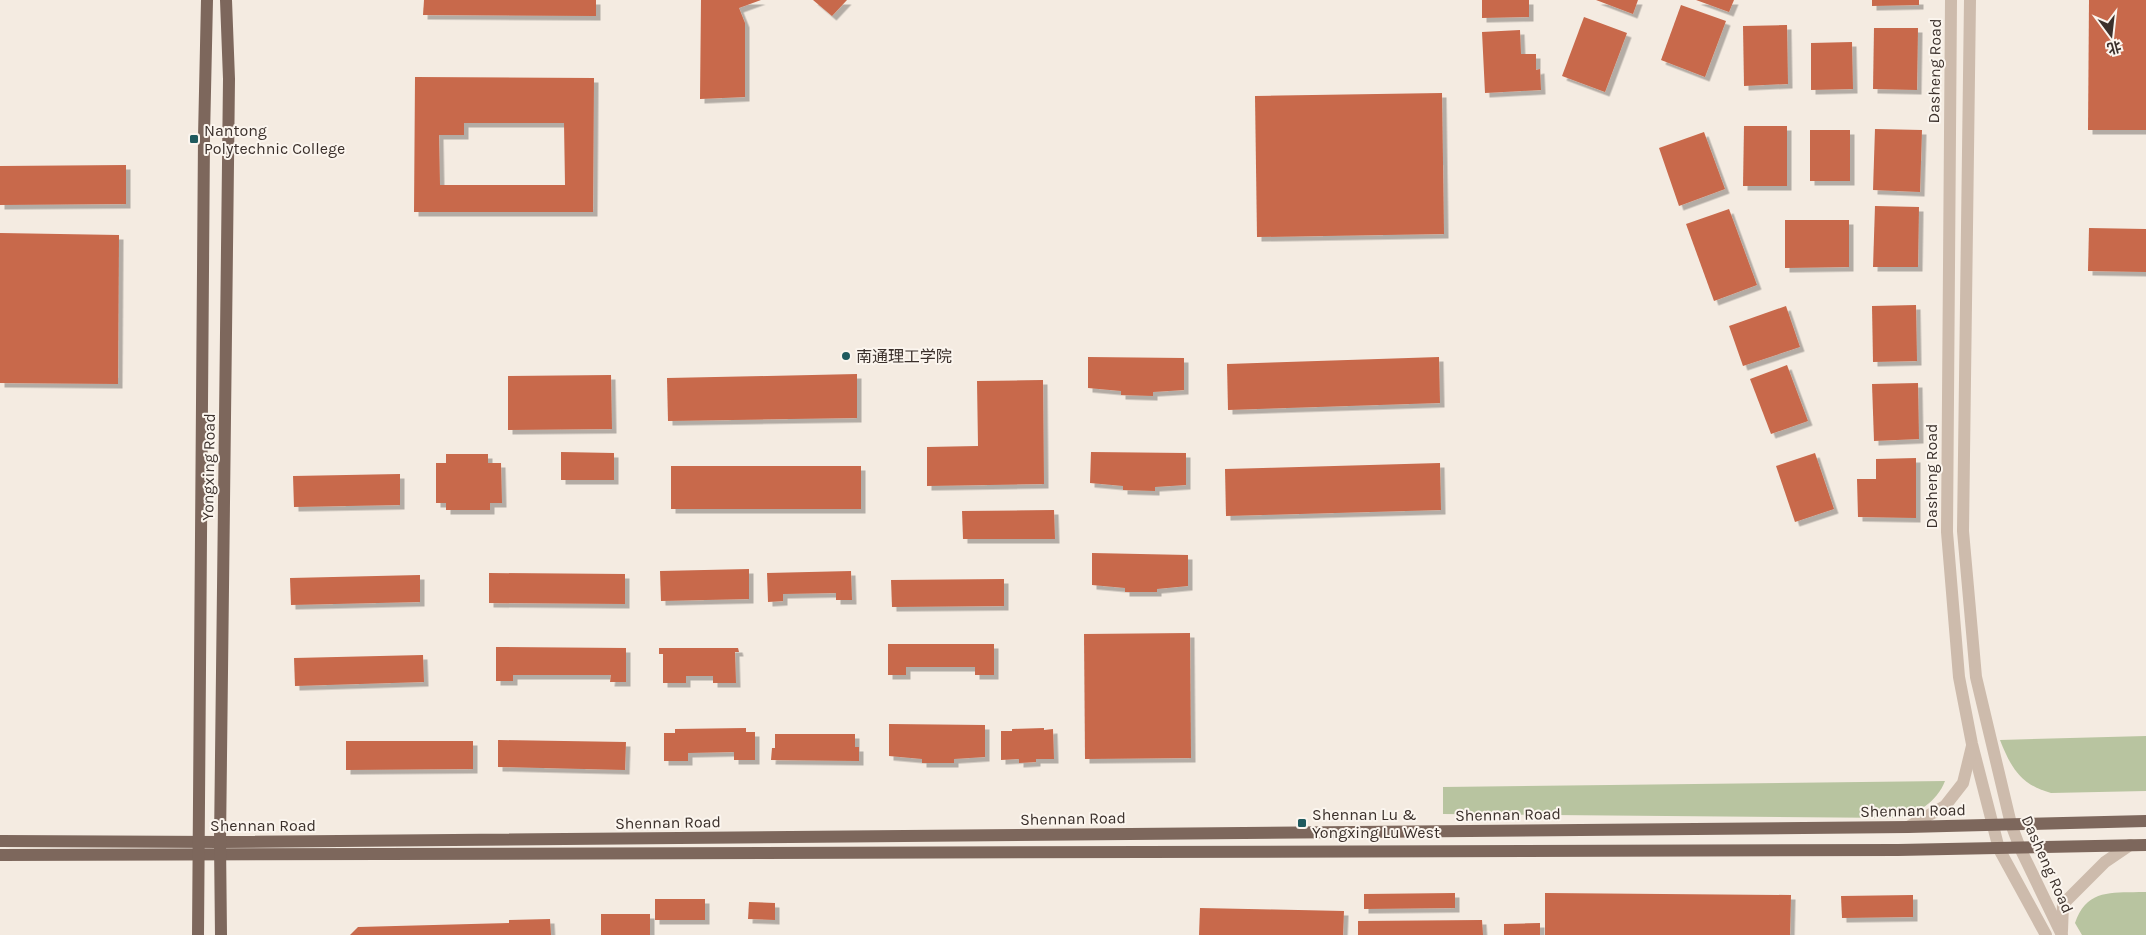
<svg xmlns="http://www.w3.org/2000/svg" width="2146" height="935" viewBox="0 0 2146 935" font-family="Karla,'Noto Sans SC',sans-serif">
<style>
.green{fill:#b8c4a0}
.building{fill:#c8694b;fill-rule:evenodd;filter:url(#shadow)}
.lines{fill:none;stroke-linecap:round;stroke-linejoin:round}
.minor{stroke:#cdbbac;stroke-width:12}
.major{stroke:#7d675c;stroke-width:12}
.poi-dot{fill:#1f5a5e;stroke:#fbf5ee;stroke-width:2}
.labels{text-anchor:middle;stroke-width:4;stroke-linejoin:round;paint-order:stroke}
.street-label{font-size:16px;fill:#3b302b;stroke:#fbf5ee}
.poi-label{font-size:16px;fill:#3b302b;stroke:#fbf5ee;text-anchor:start}
</style>
<defs>
<filter id="shadow"><feDropShadow dx="4.5" dy="4.5" stdDeviation="0" flood-color="#0004"/></filter>
</defs>
<rect width="100%" height="100%" fill="#f4ebe1"/>
<g class="green">
<path d="M 2146,736 L 2146,791 L 2051,793 C 2021,785 2011,768 2000,740 Z"/>
<path d="M 1945,781 C 1937,802 1917,814 1896,818 L 1443,814 L 1443,787 Z"/>
<path d="M 2146,892 L 2146,935 L 2082,935 L 2075,923 C 2087,887 2115,893 2146,892 Z"/>
</g>
<g class="building">
<path d="M 424,0 L 596,0 L 596,16 L 423,15 Z"/>
<path d="M 701,0 L 761,0 L 739,8 L 745,23 L 745,97 L 700,99 Z"/>
<path d="M 813,0 L 847,0 L 832,16 Z"/>
<path d="M 1482,0 L 1529,0 L 1529,17 L 1482,18 Z"/>
<path d="M 1596,0 L 1638,0 L 1633,14 Z"/>
<path d="M 1696,0 L 1734,0 L 1729,12 Z"/>
<path d="M 1872,0 L 1919,0 L 1919,5 L 1872,6 Z"/>
<path d="M 2089,0 L 2146,0 L 2146,130 L 2088,130 Z"/>
<path d="M 1681,5 L 1726,21 L 1705,77 L 1661,60 Z"/>
<path d="M 1584,17 L 1627,33 L 1605,92 L 1562,76 Z"/>
<path d="M 1787,25 L 1788,84 L 1744,86 L 1743,26 Z"/>
<path d="M 1874,28 L 1918,28 L 1917,90 L 1873,89 Z"/>
<path d="M 1520,30 L 1521,54 L 1536,54 L 1536,70 L 1540,69 L 1541,90 L 1485,93 L 1482,32 Z"/>
<path d="M 1852,42 L 1853,89 L 1811,90 L 1811,43 Z"/>
<path d="M 415,77 L 594,78 L 593,212 L 414,212 ZM 464,123 L 564,123 L 565,185 L 440,185 L 439,135 L 464,135 Z"/>
<path d="M 1442,93 L 1444,234 L 1257,237 L 1255,96 Z"/>
<path d="M 1744,126 L 1787,126 L 1787,186 L 1743,186 Z"/>
<path d="M 1875,129 L 1922,130 L 1920,192 L 1873,190 Z"/>
<rect x="1810" y="130" width="40" height="51"/>
<path d="M 1704,132 L 1725,189 L 1679,206 L 1659,148 Z"/>
<path d="M 126,165 L 126,204 L 0,205 L 0,166 Z"/>
<path d="M 1875,206 L 1919,207 L 1918,267 L 1873,267 Z"/>
<path d="M 1729,209 L 1757,285 L 1714,301 L 1686,224 Z"/>
<path d="M 1785,220 L 1849,220 L 1849,267 L 1785,268 Z"/>
<path d="M 2089,228 L 2146,229 L 2146,272 L 2088,271 Z"/>
<path d="M 0,233 L 119,235 L 118,384 L 0,383 Z"/>
<path d="M 1916,305 L 1917,361 L 1873,362 L 1872,306 Z"/>
<path d="M 1786,306 L 1800,347 L 1743,366 L 1729,326 Z"/>
<path d="M 1088,357 L 1184,358 L 1184,390 L 1153,392 L 1153,396 L 1121,395 L 1121,391 L 1088,388 Z"/>
<path d="M 1439,357 L 1440,403 L 1228,410 L 1227,364 Z"/>
<path d="M 1787,365 L 1808,421 L 1771,434 L 1750,379 Z"/>
<path d="M 857,374 L 857,418 L 668,421 L 667,378 Z"/>
<path d="M 611,375 L 612,429 L 508,430 L 508,376 Z"/>
<path d="M 1043,380 L 1044,484 L 927,486 L 927,447 L 978,446 L 977,381 Z"/>
<path d="M 1918,383 L 1919,439 L 1874,441 L 1872,384 Z"/>
<path d="M 561,452 L 614,453 L 614,480 L 561,480 Z"/>
<path d="M 1091,452 L 1186,453 L 1186,485 L 1155,487 L 1155,491 L 1123,490 L 1123,486 L 1090,483 Z"/>
<path d="M 1815,453 L 1834,509 L 1795,522 L 1776,466 Z"/>
<path d="M 446,454 L 488,454 L 488,463 L 501,463 L 502,503 L 490,503 L 490,510 L 446,510 L 446,503 L 436,503 L 436,463 L 446,463 Z"/>
<path d="M 1916,458 L 1916,518 L 1858,517 L 1857,479 L 1876,479 L 1876,459 Z"/>
<path d="M 1440,463 L 1441,510 L 1226,516 L 1225,469 Z"/>
<rect x="671" y="466" width="190" height="43"/>
<path d="M 400,474 L 400,505 L 294,507 L 293,476 Z"/>
<path d="M 1054,510 L 1055,539 L 963,539 L 962,511 Z"/>
<path d="M 1092,553 L 1188,555 L 1188,586 L 1157,589 L 1157,592 L 1125,592 L 1125,588 L 1092,585 Z"/>
<path d="M 749,569 L 749,599 L 661,601 L 660,571 Z"/>
<path d="M 851,571 L 852,600 L 836,600 L 836,593 L 783,594 L 783,601 L 768,602 L 767,573 Z"/>
<path d="M 489,573 L 625,574 L 625,604 L 489,603 Z"/>
<path d="M 420,575 L 420,602 L 291,605 L 290,578 Z"/>
<path d="M 1004,579 L 1004,606 L 892,607 L 891,580 Z"/>
<path d="M 1190,633 L 1191,758 L 1085,759 L 1084,634 Z"/>
<path d="M 888,644 L 994,644 L 994,675 L 975,675 L 975,667 L 906,667 L 906,675 L 888,675 Z"/>
<path d="M 496,647 L 626,648 L 626,682 L 610,682 L 611,675 L 513,675 L 513,681 L 496,681 Z"/>
<path d="M 659,648 L 738,648 L 739,652 L 735,652 L 736,683 L 713,683 L 713,676 L 686,676 L 686,683 L 663,683 L 663,654 L 659,654 Z"/>
<path d="M 423,655 L 424,682 L 295,686 L 294,658 Z"/>
<path d="M 889,724 L 985,725 L 985,757 L 954,759 L 954,763 L 922,763 L 922,759 L 889,756 Z"/>
<path d="M 746,728 L 746,732 L 755,732 L 755,760 L 734,760 L 734,752 L 688,753 L 688,761 L 664,761 L 664,733 L 675,733 L 675,729 Z"/>
<path d="M 1044,728 L 1044,730 L 1053,729 L 1054,759 L 1036,759 L 1036,762 L 1019,763 L 1019,759 L 1001,760 L 1001,731 L 1012,731 L 1012,729 Z"/>
<path d="M 775,734 L 855,734 L 855,747 L 859,747 L 859,761 L 771,760 L 772,748 L 775,748 Z"/>
<path d="M 498,740 L 626,742 L 625,770 L 498,767 Z"/>
<path d="M 346,741 L 473,741 L 473,769 L 346,770 Z"/>
<path d="M 1455,893 L 1455,908 L 1364,909 L 1364,894 Z"/>
<path d="M 1545,893 L 1791,895 L 1790,935 L 1545,935 Z"/>
<path d="M 1913,895 L 1913,917 L 1842,918 L 1841,896 Z"/>
<rect x="655" y="899" width="50" height="21"/>
<path d="M 749,902 L 775,903 L 775,920 L 748,919 Z"/>
<path d="M 1200,908 L 1344,911 L 1343,935 L 1199,935 Z"/>
<rect x="601" y="914" width="49" height="21"/>
<path d="M 550,919 L 551,935 L 350,935 L 358,927 L 509,923 L 509,920 Z"/>
<path d="M 1482,920 L 1483,935 L 1358,935 L 1358,921 Z"/>
<path d="M 1540,923 L 1540,935 L 1504,935 L 1504,924 Z"/>
</g>
<g class="lines">
<g class="minor">
<path d="M 1951,0 L 1947,532 L 1959,677 L 1972,744 L 1999,849 L 2046,935"/>
<path d="M 1970,0 L 1963,531 L 1976,677 L 2011,824 L 2020,848 L 2062,935"/>
<path d="M 1908,827 L 1945,806 L 1963,783 L 1972,746"/>
<path d="M 2062,931 L 2063,904 L 2105,862 L 2130,845"/>
</g>
<g class="major">
<path d="M 0,841 L 220,842 L 1908,827 L 2146,821"/>
<path d="M 0,855 L 1898,850 L 2146,845"/>
<path d="M 198,935 L 204,137 L 207,0"/>
<path d="M 221,935 L 220,842 L 229,79 L 226,0"/>
</g>
</g>
<g class="poi-dot">
<rect x="189" y="134" width="10" height="10" rx="2.5"/>
<circle cx="846" cy="356" r="5"/>
<rect x="1297" y="818" width="10" height="10" rx="2.5"/>
</g>
<g class="labels">
<g class="street-label">
<text transform="translate(1934 71) rotate(-89)" y="6">Dasheng Road</text>
<text transform="translate(208 467) rotate(-89)" y="6">Yongxing Road</text>
<text transform="translate(1931 476) rotate(-90)" y="6">Dasheng Road</text>
<text transform="translate(1913 810) rotate(-1)" y="6">Shennan Road</text>
<text transform="translate(1508 814) rotate(-1)" y="6">Shennan Road</text>
<text transform="translate(1073 818) rotate(-1)" y="6">Shennan Road</text>
<text transform="translate(668 822) rotate(-1)" y="6">Shennan Road</text>
<text x="263" y="831">Shennan Road</text>
<text transform="translate(2048 864) rotate(66)" y="6">Dasheng Road</text>
</g>
<g class="poi-label">
<text x="204" y="136">Nantong<tspan x="204" dy="18">Polytechnic College</tspan></text>
<text x="856" y="362">南通理工学院</text>
<text x="1312" y="820">Shennan Lu &amp;<tspan x="1312" dy="18">Yongxing Lu West</tspan></text>
</g>
</g>
<g transform="translate(2111 35) rotate(165)" stroke="#fbf5ee" stroke-width="4" paint-order="stroke">
<path d="M0-4L9 19L0 12L-9 19Z" fill="#3b302b"/>
<text y="-8" font-size="14" font-weight="bold" text-anchor="middle" fill="#3b302b">北</text>
</g>
</svg>
